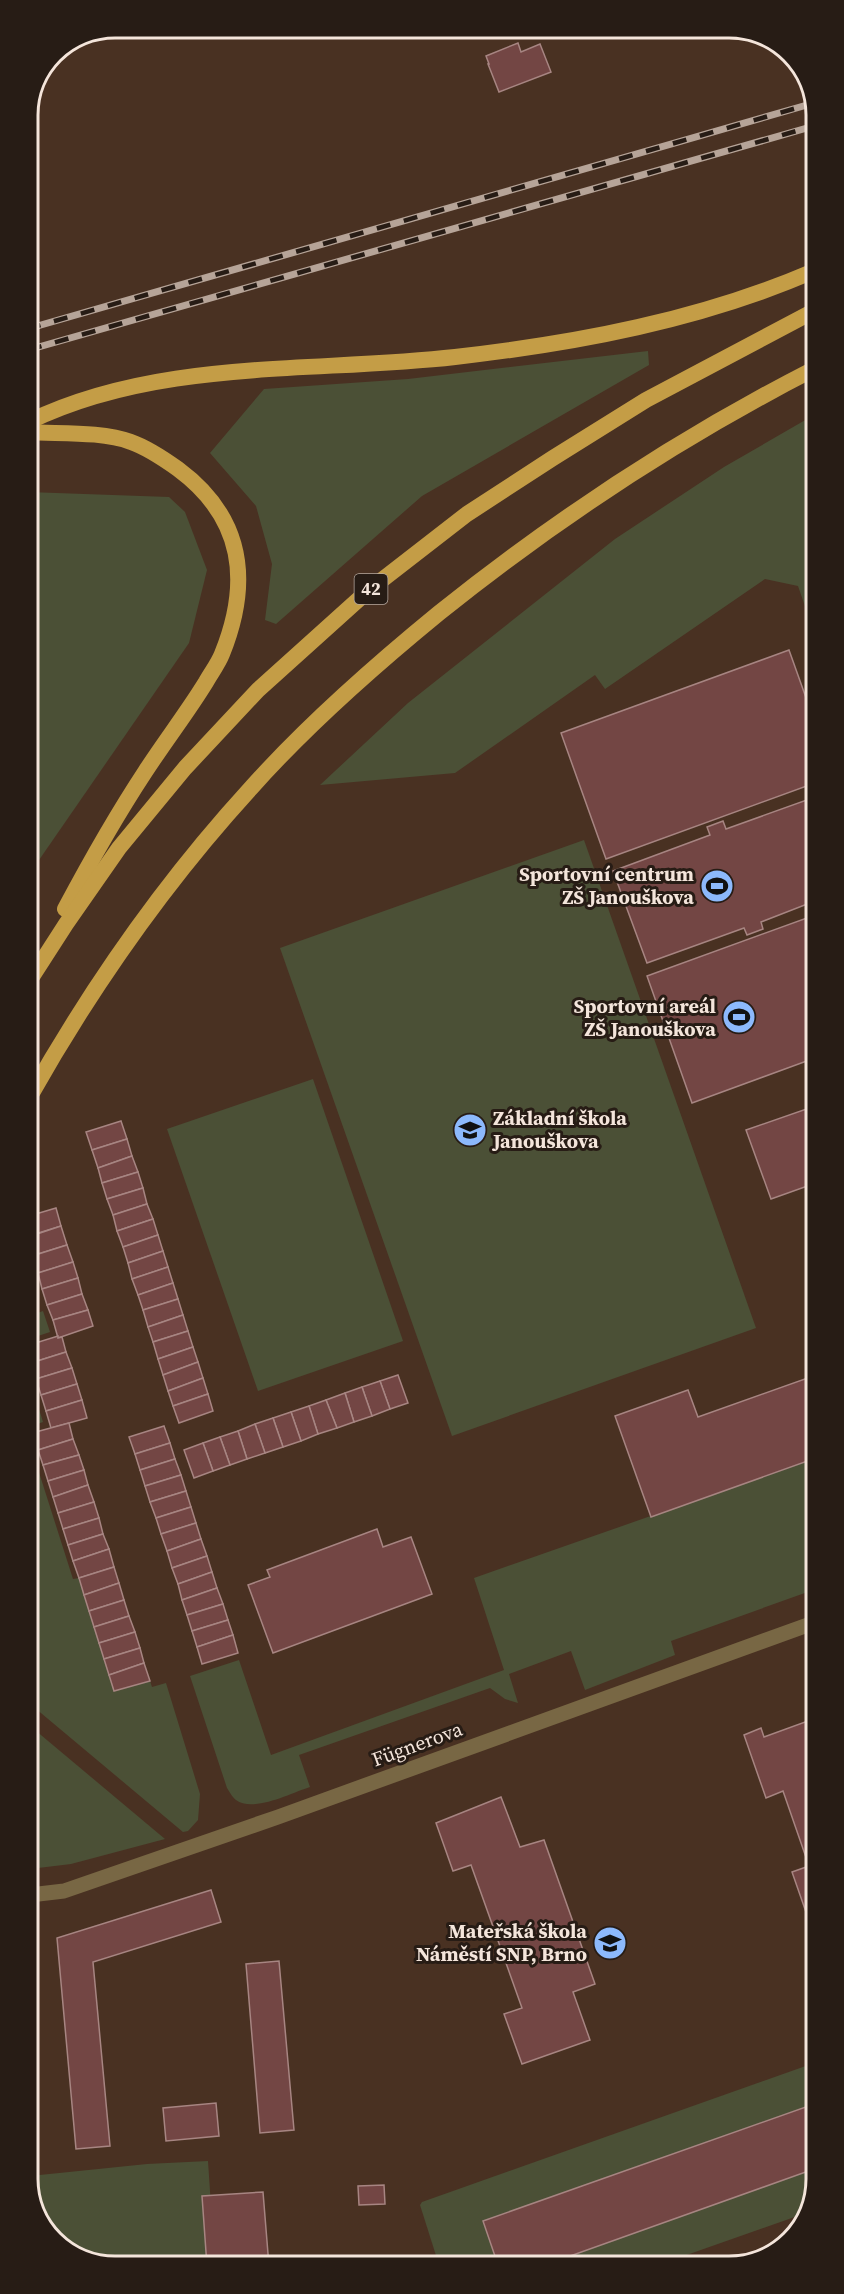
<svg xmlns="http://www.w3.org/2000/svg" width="844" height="2294" viewBox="0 0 844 2294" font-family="'Source Serif 4',serif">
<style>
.green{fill:#4b5036}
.building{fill:#734644;stroke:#a78582;stroke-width:1.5}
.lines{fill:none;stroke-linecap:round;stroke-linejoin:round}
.minor{stroke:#786744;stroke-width:15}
.trunk{stroke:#c49d46;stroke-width:16}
.rail-casing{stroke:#b6a498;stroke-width:7}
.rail{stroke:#271c15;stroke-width:4.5;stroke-dasharray:14;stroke-linecap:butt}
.labels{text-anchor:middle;stroke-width:6;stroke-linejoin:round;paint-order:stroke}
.shield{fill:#271c15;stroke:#b6a9a0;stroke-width:1.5}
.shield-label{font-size:18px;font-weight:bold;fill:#f4e5db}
.poi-label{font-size:20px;font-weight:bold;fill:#f4e5db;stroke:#271c15;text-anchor:end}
.street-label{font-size:20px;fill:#f4e5db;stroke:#271c15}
.rim{fill:none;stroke:#f4e5db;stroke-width:3}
</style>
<rect width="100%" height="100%" fill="#493122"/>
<g class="green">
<path d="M 648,351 L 649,365 L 422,496 L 276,624 L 265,620 L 272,564 L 256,506 L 210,453 L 264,389 L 408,379 Z"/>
<path d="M 814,415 L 815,635 L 798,586 L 765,579 L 605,689 L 595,675 L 455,773 L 320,785 L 408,703 L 615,539 L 724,467 Z"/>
<path d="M 28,492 L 169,497 L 185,512 L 207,570 L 189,643 L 28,876 Z"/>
<path d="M 584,840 L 756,1328 L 452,1436 L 280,948 Z"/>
<path d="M 313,1079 L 403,1341 L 258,1391 L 167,1129 Z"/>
<path d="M 43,1311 L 50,1332 L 29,1339 L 29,1316 Z"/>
<path d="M 29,1377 L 43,1422 L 29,1427 L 29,1405 L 32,1404 L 29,1396 Z"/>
<path d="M 29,1441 L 73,1579 L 79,1578 L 114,1691 L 150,1681 L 152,1687 L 166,1683 L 200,1794 L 198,1820 L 188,1831 L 183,1832 L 29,1703 Z"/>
<path d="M 816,1458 L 816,1589 L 671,1641 L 675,1655 L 585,1690 L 571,1651 L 509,1674 L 518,1703 L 505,1699 L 490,1688 L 299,1755 L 310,1787 C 291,1793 253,1813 236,1800 C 232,1797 229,1791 227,1788 L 190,1676 L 239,1660 L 271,1755 L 504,1670 L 474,1578 Z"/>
<path d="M 29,1725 L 165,1839 L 71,1864 L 30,1869 Z"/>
<path d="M 817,2062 L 817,2180 L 806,2213 L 661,2264 L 439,2265 L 420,2205 L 422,2202 Z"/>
<path d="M 208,2161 L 215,2266 L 108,2267 L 57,2246 L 30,2203 L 30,2176 L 147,2164 Z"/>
</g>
<g class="building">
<path d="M 518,43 L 521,52 L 540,44 L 551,72 L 499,92 L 488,64 L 489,64 L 486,56 Z"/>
<path d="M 789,650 L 815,723 L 815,783 L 606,859 L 561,733 Z"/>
<path d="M 815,797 L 815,901 L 761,922 L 763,929 L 747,935 L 744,928 L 647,963 L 613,871 L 710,835 L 707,827 L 723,821 L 726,829 Z"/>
<path d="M 815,915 L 815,1058 L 692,1103 L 647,976 Z"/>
<path d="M 815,1106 L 816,1183 L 771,1199 L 746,1130 Z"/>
<path d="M 121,1121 L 127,1139 L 92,1150 L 86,1132 Z"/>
<path d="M 127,1139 L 132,1156 L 98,1168 L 92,1150 Z"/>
<path d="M 132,1156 L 138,1172 L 102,1183 L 98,1168 Z"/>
<path d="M 138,1172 L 143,1188 L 107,1199 L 102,1183 Z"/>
<path d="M 143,1188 L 147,1204 L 113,1215 L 107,1199 Z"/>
<path d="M 147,1204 L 153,1219 L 117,1231 L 113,1215 Z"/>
<path d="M 56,1208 L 61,1226 L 32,1235 L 29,1216 Z"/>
<path d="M 153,1219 L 158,1235 L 123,1247 L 117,1231 Z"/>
<path d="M 61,1226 L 67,1245 L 38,1254 L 34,1240 L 34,1235 Z"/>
<path d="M 158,1235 L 163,1251 L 128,1263 L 123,1247 Z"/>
<path d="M 67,1245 L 73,1262 L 38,1273 L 32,1256 Z"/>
<path d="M 163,1251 L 168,1267 L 132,1279 L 128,1263 Z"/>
<path d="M 73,1262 L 78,1278 L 42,1289 L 38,1273 Z"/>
<path d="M 168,1267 L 173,1283 L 138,1295 L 132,1279 Z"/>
<path d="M 78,1278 L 82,1294 L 47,1305 L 42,1289 Z"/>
<path d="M 173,1283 L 178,1299 L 143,1310 L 138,1295 Z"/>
<path d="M 82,1294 L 88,1310 L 53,1320 L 47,1305 Z"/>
<path d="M 178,1299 L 183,1315 L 148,1327 L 143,1310 Z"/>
<path d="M 88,1310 L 93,1326 L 58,1338 L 53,1320 Z"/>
<path d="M 183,1315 L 188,1331 L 153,1342 L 148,1327 Z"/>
<path d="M 188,1331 L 193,1347 L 158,1359 L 153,1342 Z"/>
<path d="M 58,1336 L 58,1338 L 62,1337 L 66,1352 L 31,1363 L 29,1345 Z"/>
<path d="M 193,1347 L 198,1362 L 163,1375 L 158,1359 Z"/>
<path d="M 66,1352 L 72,1368 L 36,1379 L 31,1363 Z"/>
<path d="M 198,1362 L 203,1378 L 168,1391 L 163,1375 Z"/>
<path d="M 72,1368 L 77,1384 L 41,1395 L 36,1379 Z"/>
<path d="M 398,1375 L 408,1403 L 390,1409 L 380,1381 Z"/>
<path d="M 816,1375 L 816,1458 L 651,1517 L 615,1416 L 688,1390 L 698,1417 Z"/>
<path d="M 203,1378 L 208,1394 L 173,1406 L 168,1391 Z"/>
<path d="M 380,1381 L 390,1409 L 372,1416 L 362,1387 Z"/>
<path d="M 77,1384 L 82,1400 L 46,1411 L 41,1395 Z"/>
<path d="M 362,1387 L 372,1416 L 354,1422 L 345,1393 Z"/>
<path d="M 345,1393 L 354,1422 L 337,1428 L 326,1400 Z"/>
<path d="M 208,1394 L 213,1411 L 179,1423 L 173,1406 Z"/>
<path d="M 82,1400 L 87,1418 L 51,1428 L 46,1411 Z"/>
<path d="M 326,1400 L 337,1428 L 318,1434 L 309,1406 Z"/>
<path d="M 309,1406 L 318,1434 L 301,1441 L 291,1412 Z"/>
<path d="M 291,1412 L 301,1441 L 283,1447 L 273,1418 Z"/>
<path d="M 273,1418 L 283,1447 L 265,1453 L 255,1424 Z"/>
<path d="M 69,1423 L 73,1439 L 38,1450 L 32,1433 Z"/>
<path d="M 255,1424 L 265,1453 L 247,1459 L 238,1431 Z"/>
<path d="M 164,1426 L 170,1443 L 135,1454 L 129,1437 Z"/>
<path d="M 238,1431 L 247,1459 L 230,1465 L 220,1437 Z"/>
<path d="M 220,1437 L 230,1465 L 213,1471 L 203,1443 Z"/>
<path d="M 73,1439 L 79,1455 L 43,1465 L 38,1450 Z"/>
<path d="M 170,1443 L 175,1459 L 140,1470 L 135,1454 Z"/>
<path d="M 203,1443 L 213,1471 L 194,1478 L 184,1450 Z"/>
<path d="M 79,1455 L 84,1470 L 48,1481 L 43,1465 Z"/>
<path d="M 175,1459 L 181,1475 L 145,1486 L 140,1470 Z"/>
<path d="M 84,1470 L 88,1485 L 53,1497 L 48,1481 Z"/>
<path d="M 181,1475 L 186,1491 L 150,1502 L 145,1486 Z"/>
<path d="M 88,1485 L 94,1502 L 58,1513 L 53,1497 Z"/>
<path d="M 186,1491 L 191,1507 L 156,1518 L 150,1502 Z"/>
<path d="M 94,1502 L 99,1518 L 63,1529 L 58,1513 Z"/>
<path d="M 191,1507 L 196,1523 L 161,1534 L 156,1518 Z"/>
<path d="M 99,1518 L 103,1534 L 68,1545 L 63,1529 Z"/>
<path d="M 196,1523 L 201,1539 L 167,1551 L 161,1534 Z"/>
<path d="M 377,1529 L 383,1547 L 411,1537 L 432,1594 L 273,1653 L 248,1585 L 270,1577 L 267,1570 Z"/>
<path d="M 103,1534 L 109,1549 L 73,1561 L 68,1545 Z"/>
<path d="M 201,1539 L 207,1556 L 172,1568 L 167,1551 Z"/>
<path d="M 109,1549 L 114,1567 L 79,1578 L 73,1561 Z"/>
<path d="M 207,1556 L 212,1572 L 178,1584 L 172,1568 Z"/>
<path d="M 114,1567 L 119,1583 L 84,1595 L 79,1578 Z"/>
<path d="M 212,1572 L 217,1588 L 182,1600 L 178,1584 Z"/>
<path d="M 119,1583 L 124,1600 L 89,1611 L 84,1595 Z"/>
<path d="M 217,1588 L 223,1604 L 187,1615 L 182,1600 Z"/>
<path d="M 124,1600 L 129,1616 L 94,1627 L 89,1611 Z"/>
<path d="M 223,1604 L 228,1620 L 192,1631 L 187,1615 Z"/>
<path d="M 129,1616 L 135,1632 L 99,1643 L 94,1627 Z"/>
<path d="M 228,1620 L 233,1635 L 197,1647 L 192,1631 Z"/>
<path d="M 135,1632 L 140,1648 L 104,1659 L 99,1643 Z"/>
<path d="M 233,1635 L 238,1653 L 202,1664 L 197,1647 Z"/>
<path d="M 140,1648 L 144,1663 L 109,1675 L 104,1659 Z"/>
<path d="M 144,1663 L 150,1681 L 114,1691 L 109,1675 Z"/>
<path d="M 816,1718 L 817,1934 L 814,1935 L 792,1872 L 809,1866 L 783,1791 L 766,1798 L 744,1735 L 761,1728 L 764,1737 Z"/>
<path d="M 501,1797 L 520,1847 L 544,1840 L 595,1984 L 573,1992 L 590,2040 L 522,2064 L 504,2014 L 522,2008 L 471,1865 L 453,1871 L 436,1823 Z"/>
<path d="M 211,1890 L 221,1922 L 93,1962 L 110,2146 L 76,2149 L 57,1938 Z"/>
<path d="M 279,1961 L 294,2130 L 260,2133 L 246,1964 Z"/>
<path d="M 216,2103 L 219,2136 L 166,2141 L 163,2108 Z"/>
<path d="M 817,2103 L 817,2168 L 545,2265 L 498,2265 L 483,2221 Z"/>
<path d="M 384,2185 L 385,2204 L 359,2205 L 358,2186 Z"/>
<path d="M 263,2192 L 269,2266 L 207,2266 L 202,2196 Z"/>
</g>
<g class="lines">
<g class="minor">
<path d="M 30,1895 L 64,1891 L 278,1817 L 816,1622"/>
<path d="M 744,2264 L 762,2258"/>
</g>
<g class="trunk">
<path d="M 28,422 C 159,358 313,373 455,357 C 578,343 700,320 814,271"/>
<path d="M 28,432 C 59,434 102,431 131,442 C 148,448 164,459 178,469 C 244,518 251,582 222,654 C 218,664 211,673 206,682 C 187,713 165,741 145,772 C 116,816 90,862 65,909"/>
<path d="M 28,983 L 66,924 L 119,848 L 185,768 L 258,690 L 369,590 L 467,514 L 553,458 L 646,400 L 814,311"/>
<path d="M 29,1098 C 91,988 165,882 251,788 C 308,724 373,667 439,613 C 555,520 681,437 814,369"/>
</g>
<g class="rail-casing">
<g id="rail">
<path d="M 27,329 L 814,103"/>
<path d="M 28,350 L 814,126"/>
</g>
</g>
<use href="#rail" class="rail"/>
</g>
<defs>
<g id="stadium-disc" transform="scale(1.725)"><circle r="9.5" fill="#8cb9fc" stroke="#271c15"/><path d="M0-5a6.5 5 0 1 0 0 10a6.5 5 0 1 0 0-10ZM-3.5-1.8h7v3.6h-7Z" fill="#111"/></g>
<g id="school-disc" transform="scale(1.725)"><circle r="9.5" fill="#8cb9fc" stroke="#271c15"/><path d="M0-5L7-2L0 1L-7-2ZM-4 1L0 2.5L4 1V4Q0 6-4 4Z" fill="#111"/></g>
</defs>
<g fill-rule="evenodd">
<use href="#stadium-disc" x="717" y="886"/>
<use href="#stadium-disc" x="739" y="1017"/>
<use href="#school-disc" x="470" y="1130"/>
<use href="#school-disc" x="610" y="1943"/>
</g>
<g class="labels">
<rect class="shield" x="354.5" y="574" width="33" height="30" rx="4.5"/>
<g class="shield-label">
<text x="371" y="595">42</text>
</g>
<g class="poi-label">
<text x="694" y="881">Sportovní centrum<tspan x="694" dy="23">ZŠ Janouškova</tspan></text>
<text x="716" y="1013">Sportovní areál<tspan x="716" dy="23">ZŠ Janouškova</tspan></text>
<text x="493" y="1125" text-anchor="start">Základní škola<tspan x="493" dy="23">Janouškova</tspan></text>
<text x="587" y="1938">Mateřská škola<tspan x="587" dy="23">Náměstí SNP, Brno</tspan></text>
</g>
<g class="street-label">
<text transform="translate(417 1744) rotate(-20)" y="7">Fügnerova</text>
</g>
</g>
<path d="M0 0H844V2294H0ZM115 38H729A77 77 0 0 1 806 115V2179A77 77 0 0 1 729 2256H115A77 77 0 0 1 38 2179V115A77 77 0 0 1 115 38Z" fill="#271c15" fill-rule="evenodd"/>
<path class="rim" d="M115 38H729A77 77 0 0 1 806 115V2179A77 77 0 0 1 729 2256H115A77 77 0 0 1 38 2179V115A77 77 0 0 1 115 38Z"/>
</svg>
